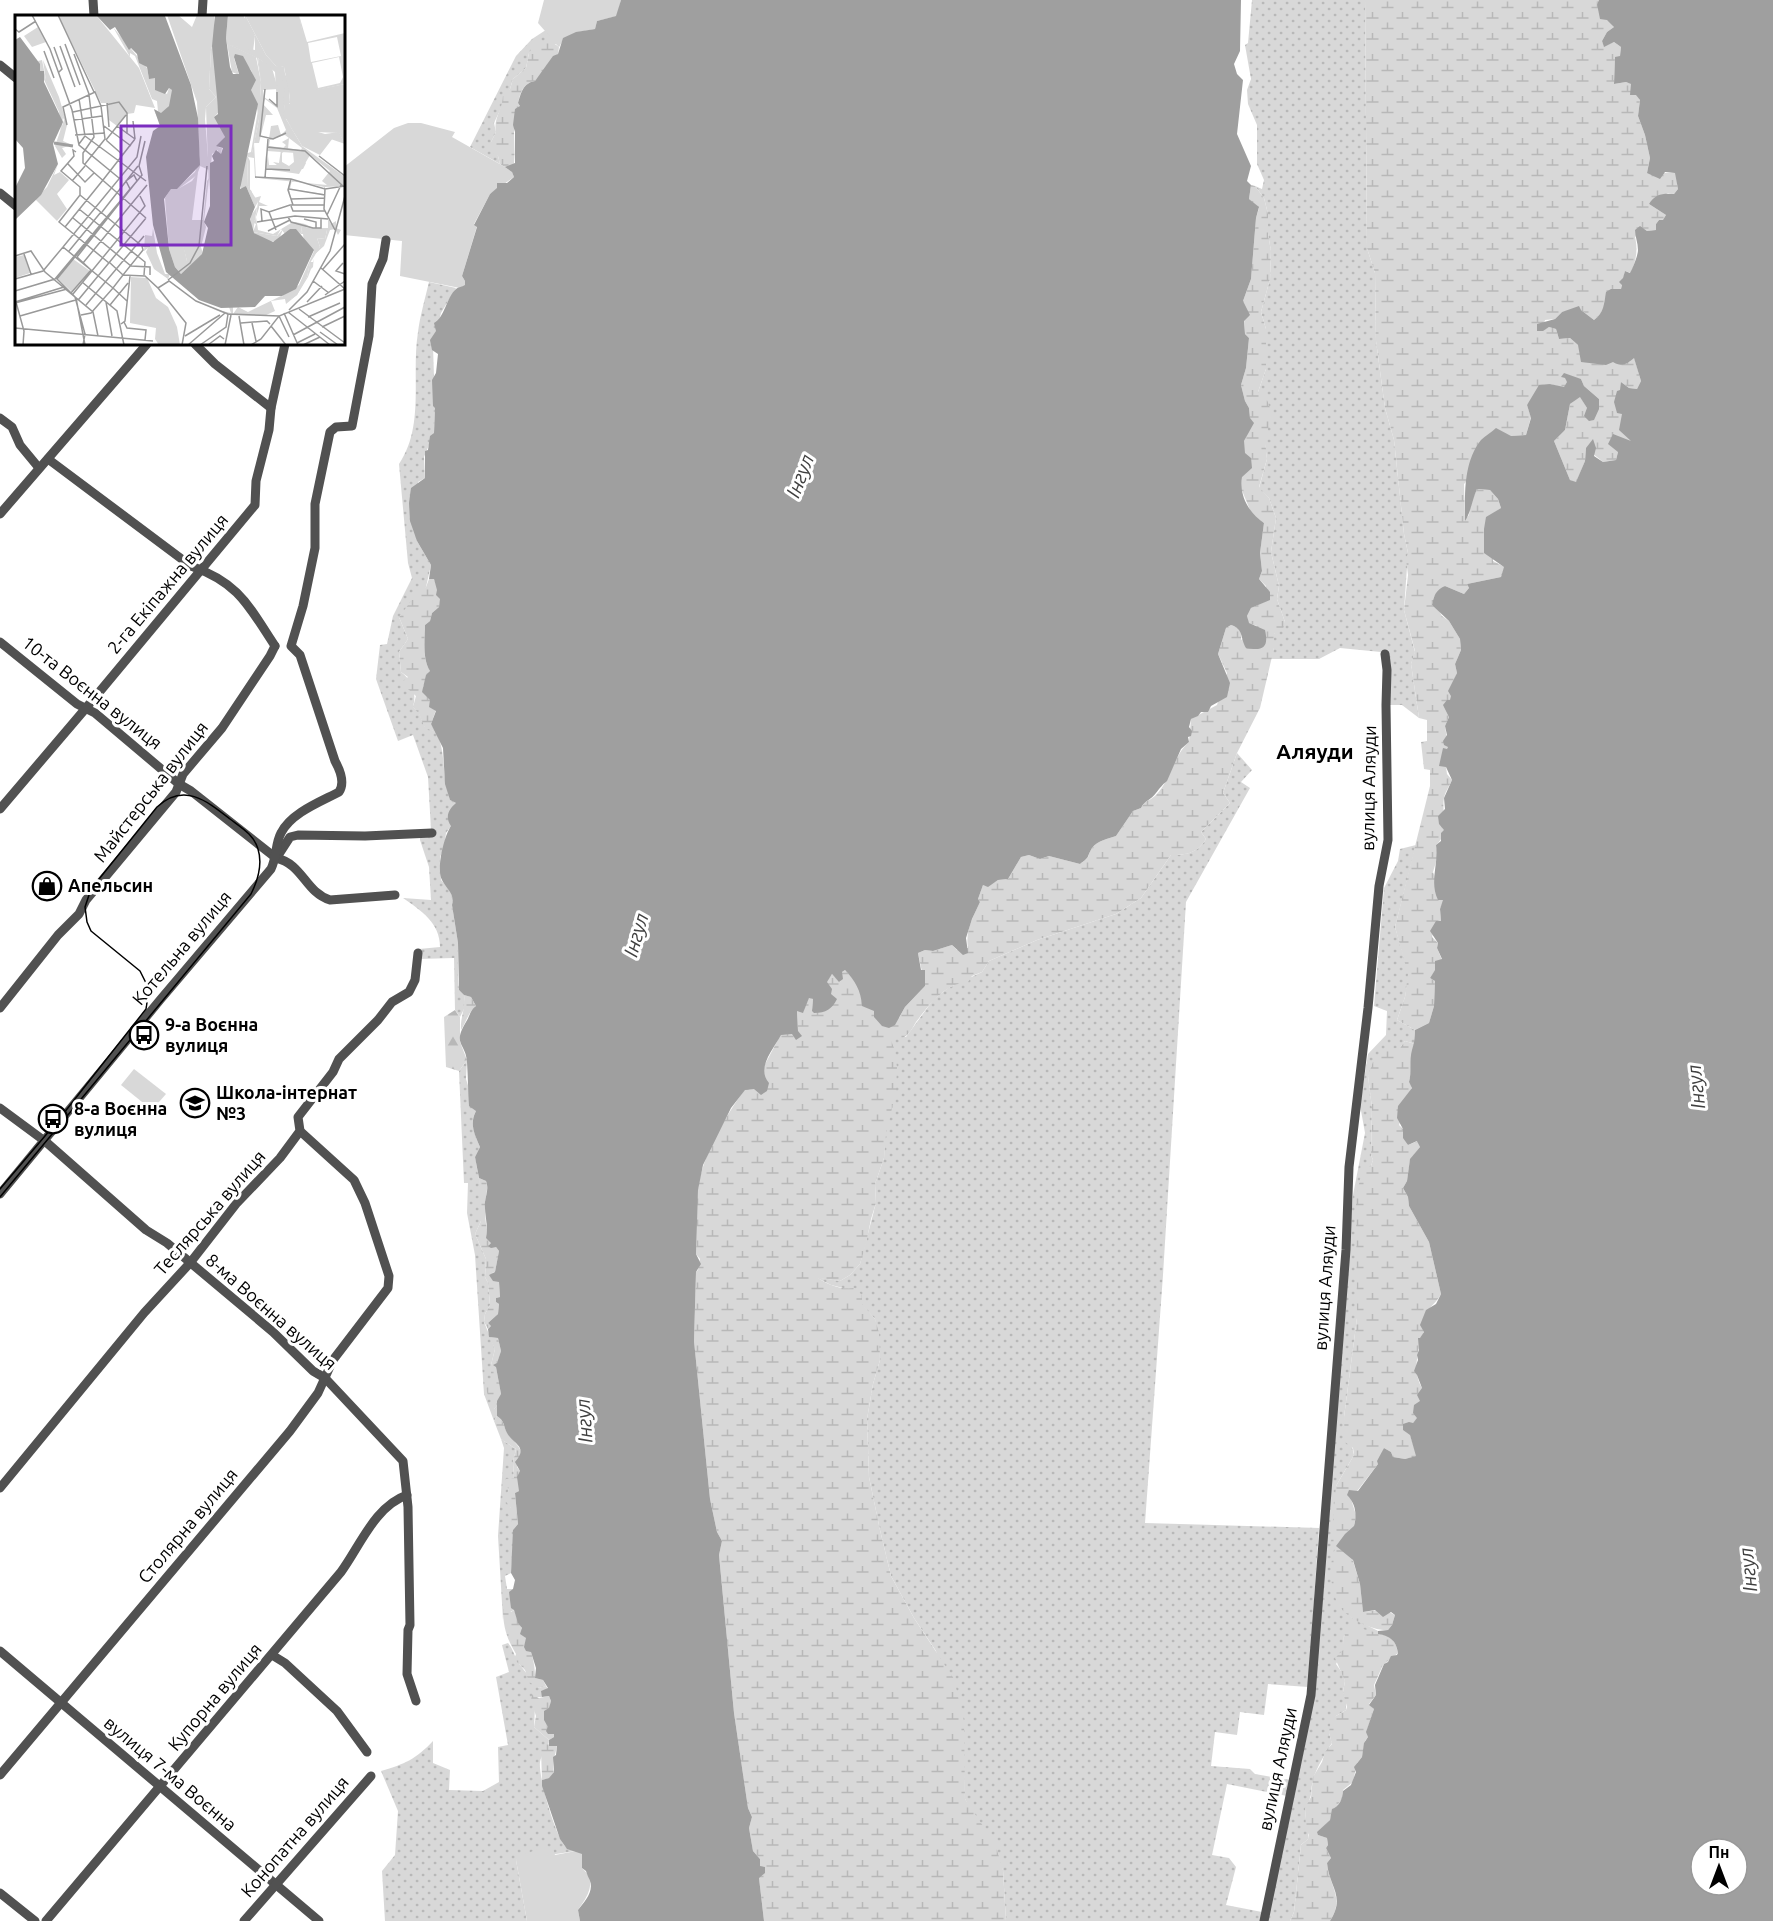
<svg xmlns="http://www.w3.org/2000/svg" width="1773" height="1921" viewBox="0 0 1773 1921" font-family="Ubuntu,sans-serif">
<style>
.grass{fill:url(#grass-dots)}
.forest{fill:url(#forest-firs)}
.wetland{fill:url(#wetland-marsh)}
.park{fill:#d8d8d8}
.water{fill:#9f9f9f;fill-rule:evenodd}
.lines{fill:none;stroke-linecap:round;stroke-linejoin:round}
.street{stroke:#515151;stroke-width:9}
.tram{stroke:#000;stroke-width:1.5}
.labels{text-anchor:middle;stroke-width:6;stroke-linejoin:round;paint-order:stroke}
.street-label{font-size:18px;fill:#000;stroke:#fff}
.poi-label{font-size:18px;font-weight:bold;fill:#000;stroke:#fff;text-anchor:start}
.water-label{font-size:20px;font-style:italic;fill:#404040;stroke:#fff}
.quarter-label{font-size:21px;font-weight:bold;fill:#000;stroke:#fff}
.inset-river{fill:none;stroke:#9f9f9f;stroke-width:3}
.inset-road{fill:none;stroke:#999;stroke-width:1.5}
.view{fill:#7b2cbf;fill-opacity:0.15;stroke:#7b2cbf;stroke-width:3}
.inset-edge{fill:none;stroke:#000;stroke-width:3}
</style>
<defs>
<pattern id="grass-dots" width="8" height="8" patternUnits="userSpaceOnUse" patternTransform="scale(1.5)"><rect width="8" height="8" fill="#d8d8d8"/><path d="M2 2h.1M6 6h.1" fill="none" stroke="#b8b8b8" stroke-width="1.8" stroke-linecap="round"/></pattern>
<pattern id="forest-firs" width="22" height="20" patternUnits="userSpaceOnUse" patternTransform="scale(1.5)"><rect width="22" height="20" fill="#d8d8d8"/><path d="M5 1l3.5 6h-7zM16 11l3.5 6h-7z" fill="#b8b8b8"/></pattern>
<pattern id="wetland-marsh" width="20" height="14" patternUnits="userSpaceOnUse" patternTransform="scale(1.5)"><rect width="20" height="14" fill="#d8d8d8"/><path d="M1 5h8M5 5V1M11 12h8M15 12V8" fill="none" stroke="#b8b8b8"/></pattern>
</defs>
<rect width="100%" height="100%" fill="#fff"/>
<g class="grass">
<path d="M 621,0 L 563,38 L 559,47 L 556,44 L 529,53 L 526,68 L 513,79 L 510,89 L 494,123 L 496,132 L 491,142 L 498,156 L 500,164 L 470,147 L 516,56 L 532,39 L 552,26 Z"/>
<path d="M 1252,0 L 1365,0 L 1367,248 L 1375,273 L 1376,341 L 1385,408 L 1394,440 L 1404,534 L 1408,553 L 1404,610 L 1415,652 L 1411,664 L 1419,718 L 1402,705 L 1390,705 L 1381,652 L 1340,648 L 1319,659 L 1270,659 L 1274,648 L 1274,634 L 1285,622 L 1277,599 L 1279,586 L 1271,552 L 1276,518 L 1269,498 L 1259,488 L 1267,459 L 1258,392 L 1266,369 L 1266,329 L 1261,312 L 1270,279 L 1271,251 L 1268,234 L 1268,214 L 1264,198 L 1255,186 L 1262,189 L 1264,180 L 1257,164 L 1257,125 L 1248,104 L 1247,90 L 1251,79 L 1245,45 L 1248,43 Z"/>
<path d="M 429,282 L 456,288 L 441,313 L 433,346 L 435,408 L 434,433 L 424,457 L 425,478 L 418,482 L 417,541 L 431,565 L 426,587 L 399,617 L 408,639 L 399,652 L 401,672 C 412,680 417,693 413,707 L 419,713 L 425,727 L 436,732 C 444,748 443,762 445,780 C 446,787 449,793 450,800 L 456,803 L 451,826 L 446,833 L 444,848 L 440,857 L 441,880 L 451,891 L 453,899 L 452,905 L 458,943 L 458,979 L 459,990 L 464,995 L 465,1002 L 464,1009 L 460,1017 L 455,1010 L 454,958 L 419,959 L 419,949 L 440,947 C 440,922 420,910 403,898 L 431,900 L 429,867 L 420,840 L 420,831 L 431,830 L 428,777 L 413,735 L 398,741 L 376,679 L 380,645 L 387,644 L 393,616 L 412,578 L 408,563 L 399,464 C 425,426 411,376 418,332 C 420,316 425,299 429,282 Z"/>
<path d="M 1237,753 L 1252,770 L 1241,782 L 1250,788 L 1186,902 L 1163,1275 L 1145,1523 L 1319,1528 L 1308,1687 L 1268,1684 L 1264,1715 L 1240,1712 L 1237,1735 L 1215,1732 L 1211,1766 L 1250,1769 L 1255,1774 L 1290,1780 L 1287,1796 L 1227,1784 L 1212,1855 L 1229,1858 L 1236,1867 L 1226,1905 L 1262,1912 L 1260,1921 L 1006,1921 L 1003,1870 L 965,1799 L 964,1775 L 936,1651 L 914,1618 L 891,1576 L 880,1530 L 869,1477 L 867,1419 L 873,1384 L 880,1360 L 875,1319 L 847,1289 L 831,1285 L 815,1277 L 840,1281 L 850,1275 L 860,1264 L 876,1203 L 875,1184 L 884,1158 L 890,1037 L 906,1037 L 933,1000 L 948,988 L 982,972 L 989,961 L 1037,940 L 1116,914 L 1141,898 L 1171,855 C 1187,855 1197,853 1206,839 L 1201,832 L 1230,803 L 1223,793 Z"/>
<path d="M 1416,845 L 1395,927 L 1409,974 L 1405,997 L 1397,1020 L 1415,1030 L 1415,1044 L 1405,1041 L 1400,1048 L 1368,1076 L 1372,1108 L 1371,1155 L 1373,1160 L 1371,1166 L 1357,1282 L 1357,1318 L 1344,1417 L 1354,1455 L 1336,1486 L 1336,1546 L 1351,1617 L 1378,1631 L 1378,1634 L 1344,1635 L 1343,1650 L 1336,1664 L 1343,1674 L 1345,1681 L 1343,1692 L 1346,1700 L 1346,1710 L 1336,1716 L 1329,1733 L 1332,1743 C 1326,1752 1313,1773 1312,1785 C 1311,1789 1312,1794 1310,1798 C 1309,1803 1306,1806 1305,1811 C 1305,1817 1310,1836 1308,1839 C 1306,1841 1303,1843 1301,1845 L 1294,1912 L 1290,1921 L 1266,1921 L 1306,1740 L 1353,1195 L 1365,1133 L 1360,1105 L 1368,1054 L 1386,1035 L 1387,1011 L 1374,1006 L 1384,888 L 1398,861 L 1400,849 Z"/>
<path d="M 467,1060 L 466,1079 L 476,1111 C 469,1123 475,1135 480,1147 L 475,1157 L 481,1190 L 481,1221 L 475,1234 L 486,1259 L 485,1277 L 488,1283 L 490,1305 L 485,1314 L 484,1322 L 495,1349 L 491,1365 L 491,1400 L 494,1409 L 498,1406 L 497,1416 L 494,1421 L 484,1394 L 475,1255 L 467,1213 L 468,1183 L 464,1183 L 459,1071 Z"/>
<path d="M 501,1439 L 516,1449 L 513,1462 L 514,1478 L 508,1486 L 509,1490 C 504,1500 508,1500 511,1508 C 516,1522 512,1558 511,1573 L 505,1576 L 507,1589 L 513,1589 L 514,1610 L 510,1612 L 504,1609 L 503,1620 L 498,1536 L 504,1448 Z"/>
<path d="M 508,1643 C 514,1650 515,1659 520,1665 C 526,1673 532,1680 539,1688 L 546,1686 L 548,1689 L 542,1691 L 542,1697 L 537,1697 C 534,1708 535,1716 534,1727 L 549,1740 C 549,1749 541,1754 540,1762 C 538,1776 556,1840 567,1848 C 568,1849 575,1851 576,1851 L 516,1860 L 527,1921 L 385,1921 L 382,1871 L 395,1855 L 398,1811 L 381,1771 C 405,1764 416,1759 433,1741 L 433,1763 L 450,1770 L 449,1790 L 483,1791 L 499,1782 L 498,1747 L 508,1745 L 496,1677 L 509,1672 L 502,1645 Z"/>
</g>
<path class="forest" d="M 455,1010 L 460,1017 L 460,1042 L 467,1060 L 459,1071 L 446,1067 L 444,1017 Z"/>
<g class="wetland">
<path d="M 1365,0 L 1599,0 L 1597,4 L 1614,27 L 1607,32 L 1602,41 L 1604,46 L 1614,42 L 1621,47 L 1620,57 L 1615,57 L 1614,84 L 1626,82 L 1632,84 L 1640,100 L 1638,116 L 1645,135 L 1650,158 L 1647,173 L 1676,173 L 1678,189 L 1674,194 L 1668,193 L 1649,204 L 1666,215 L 1663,221 L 1659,220 L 1656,224 L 1657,230 L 1647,231 L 1644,229 L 1635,237 C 1638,250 1636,261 1631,273 L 1625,271 L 1621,289 L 1605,298 C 1605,308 1602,314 1594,320 L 1581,310 L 1562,312 L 1555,319 L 1545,320 L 1543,330 L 1549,327 L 1556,329 L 1559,339 L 1570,338 L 1578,345 L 1613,362 L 1634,357 L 1641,381 L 1637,389 L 1629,388 L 1621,382 L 1622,414 L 1632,442 L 1618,452 L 1616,460 L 1603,462 L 1586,448 L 1585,461 L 1576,483 L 1570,480 L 1554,441 L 1565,430 L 1570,404 L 1580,396 L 1587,408 L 1599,399 L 1584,386 L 1581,379 L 1561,377 L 1566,378 L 1567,382 L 1564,388 L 1550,384 L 1527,405 L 1531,417 L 1526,435 L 1511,436 L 1464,484 L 1465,519 L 1469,515 L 1471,502 L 1477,489 L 1490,490 L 1498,499 L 1501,508 L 1489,516 L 1493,561 L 1505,567 L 1501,577 L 1467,584 L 1469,588 L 1464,594 L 1445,586 L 1434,597 L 1432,605 L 1438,609 L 1442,616 L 1449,621 L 1460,639 L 1461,650 L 1455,664 L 1457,673 L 1453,683 L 1449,717 L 1445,726 L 1448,746 L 1446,767 L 1447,774 L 1452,780 C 1450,785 1445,792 1444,798 C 1441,814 1451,832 1436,845 L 1438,855 L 1433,872 L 1444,900 L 1440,909 L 1441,921 L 1436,922 L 1432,937 L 1438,943 L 1437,948 L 1442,960 L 1430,978 L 1435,981 L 1434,1006 L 1429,1023 L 1415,1030 L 1397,1020 L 1405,997 L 1408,974 L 1395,927 L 1430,786 L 1430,770 L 1424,769 L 1421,742 L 1427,741 L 1427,720 L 1419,718 L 1411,664 L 1415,651 L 1404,610 L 1408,575 L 1406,559 L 1408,553 L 1404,534 L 1394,440 L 1385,408 L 1376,341 L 1375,273 L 1367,248 Z"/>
<path d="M 536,41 C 544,41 552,41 559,47 L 558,54 L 535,81 C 523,83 520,93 518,103 L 520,106 C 508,126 519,150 512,172 L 500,164 L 498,156 L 490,151 L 491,142 L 496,132 C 493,118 503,109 503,95 L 510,89 L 513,79 L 526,68 L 529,53 Z"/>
<path d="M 1251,185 L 1255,186 L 1264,198 L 1268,214 L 1268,234 L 1271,251 L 1270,279 L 1261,312 L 1266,329 L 1266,369 L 1258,392 L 1266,397 L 1272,414 L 1265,440 L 1267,459 L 1259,487 L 1269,498 L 1276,518 L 1271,552 L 1279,586 L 1277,599 L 1285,622 L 1283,629 L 1274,634 L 1274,648 L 1260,708 L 1237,753 L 1223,793 L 1230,803 L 1201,832 L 1206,839 C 1197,853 1188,855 1171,855 L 1141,898 L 1116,914 L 1037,940 L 989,961 L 982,972 L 972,976 L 968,982 C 944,984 930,1004 916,1022 C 913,1027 909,1035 904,1037 C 900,1040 895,1039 890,1038 L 894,1048 L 897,1067 L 896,1091 L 886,1134 L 884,1158 L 875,1184 L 876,1203 L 871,1219 L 866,1244 L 860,1264 L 850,1275 L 840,1281 L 818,1278 C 829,1285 841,1290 855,1288 L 862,1295 L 862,1304 L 875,1319 L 879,1333 L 880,1360 L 873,1384 L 867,1419 L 869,1477 L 880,1530 L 891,1576 L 914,1618 L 954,1679 L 964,1721 L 965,1799 L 995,1844 L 1003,1870 L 1006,1921 L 764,1921 L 759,1878 L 760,1859 L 753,1851 L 749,1828 L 752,1817 L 748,1808 L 734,1713 L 719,1555 L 722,1541 L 717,1532 L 710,1499 L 694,1341 L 696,1272 L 698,1270 L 700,1259 L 696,1254 C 697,1233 695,1211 698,1189 C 702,1156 725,1117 745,1089 L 754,1089 L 764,1076 L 763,1068 L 781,1034 L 798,1031 L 797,1010 L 803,1012 L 809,997 L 813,999 L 812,1010 L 831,994 L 826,982 L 832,974 L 840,982 L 842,972 L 845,970 L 855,981 L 862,994 L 899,1018 L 905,1007 L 925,986 L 918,953 L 925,950 L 933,951 L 952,945 L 957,950 L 968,948 C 965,931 973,917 980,902 L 978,899 L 983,885 L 988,886 L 998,880 L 1008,879 L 1021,857 L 1029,855 L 1040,859 L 1049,856 L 1080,864 C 1092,856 1086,857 1092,848 C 1098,840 1108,839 1116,836 L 1133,811 L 1141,808 C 1146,799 1148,802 1155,796 C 1170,782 1173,756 1189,742 L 1191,719 L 1217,705 L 1227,673 L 1218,654 L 1226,628 L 1231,625 C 1240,628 1242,631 1241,640 L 1257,626 L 1248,623 L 1247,616 L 1251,608 L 1264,602 L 1266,586 L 1259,579 L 1262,571 L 1260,553 L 1264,523 L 1252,515 L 1241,488 L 1244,441 L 1249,429 L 1250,418 L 1249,408 L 1245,401 L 1241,385 L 1246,368 L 1249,338 L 1245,334 L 1243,301 L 1251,279 L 1256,218 L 1259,208 L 1249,199 Z"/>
<path d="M 429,579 L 434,579 L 441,598 L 439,607 L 432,613 L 430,621 L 425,625 C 425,640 422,658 430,671 L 423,687 L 436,710 L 431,724 L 436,732 L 425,728 L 419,714 L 413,707 L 416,696 L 401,683 L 408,677 L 401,672 L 399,652 L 408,639 L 399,617 L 420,589 L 426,587 Z"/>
<path d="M 464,995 L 471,997 L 476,1006 C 469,1011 466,1022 461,1030 C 460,1017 466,1008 464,995 Z"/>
<path d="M 1405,1041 L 1415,1044 C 1409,1055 1413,1069 1409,1082 L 1412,1087 L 1399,1125 L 1403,1129 L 1408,1145 L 1418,1141 L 1420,1147 L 1410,1160 L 1407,1181 L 1403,1188 L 1408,1197 L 1409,1206 L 1429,1242 L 1441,1294 C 1438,1300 1433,1304 1429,1309 C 1427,1314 1426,1322 1425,1328 C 1419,1346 1411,1370 1422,1388 L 1418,1418 L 1413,1423 L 1410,1435 L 1417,1456 L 1405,1459 L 1393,1457 L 1391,1452 L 1384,1448 L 1378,1464 L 1351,1499 L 1356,1515 L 1354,1527 L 1345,1535 L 1360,1584 L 1363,1612 C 1374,1610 1386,1609 1395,1615 L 1392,1625 L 1388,1630 C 1373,1631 1348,1619 1339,1606 C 1330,1590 1328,1562 1336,1547 L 1331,1542 L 1336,1486 L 1354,1455 L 1353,1448 L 1345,1442 L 1344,1417 L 1357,1318 L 1356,1197 L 1362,1171 L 1371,1166 L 1373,1160 L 1371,1155 L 1372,1108 L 1368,1076 L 1374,1059 L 1389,1049 L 1400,1048 Z"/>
<path d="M 479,1178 L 486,1181 C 489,1190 485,1196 485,1205 C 485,1220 486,1229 491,1243 L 489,1245 L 496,1247 L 499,1251 L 495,1272 L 492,1273 L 499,1281 L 500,1297 L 496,1298 L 496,1302 L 499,1304 L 498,1314 L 488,1323 L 491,1326 L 488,1329 L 484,1322 L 485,1314 L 490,1305 L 488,1283 L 485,1277 L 486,1259 L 475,1234 L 481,1221 Z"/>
<path d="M 489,1337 L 498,1338 L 501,1351 L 496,1367 L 501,1394 L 498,1406 L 494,1409 L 491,1408 L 491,1400 L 488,1396 L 486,1388 L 491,1384 L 491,1365 L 495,1349 Z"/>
<path d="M 497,1416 C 505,1421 503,1427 508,1434 C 512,1440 517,1443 521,1451 L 517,1467 L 520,1471 L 519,1491 L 515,1493 L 518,1524 L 513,1530 L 511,1518 L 508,1514 L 511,1508 L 503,1498 L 509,1490 L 505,1482 L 506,1479 L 514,1478 L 513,1462 L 516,1449 L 501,1439 L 494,1421 Z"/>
<path d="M 507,1608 L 511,1612 L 514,1610 C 522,1631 536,1654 535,1678 L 543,1680 L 546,1686 L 539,1688 L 529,1682 L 525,1670 L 514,1659 L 516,1654 C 507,1639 503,1627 503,1609 Z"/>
<path d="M 1353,1626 L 1391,1637 L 1396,1645 L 1398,1653 L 1383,1665 L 1374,1685 L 1376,1695 L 1369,1704 L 1374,1709 L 1367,1730 L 1368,1737 L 1365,1741 L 1362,1757 L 1357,1763 L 1353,1782 L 1343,1790 L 1343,1798 L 1332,1812 L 1330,1820 L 1320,1830 L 1318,1835 L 1327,1838 L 1328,1845 L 1326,1848 L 1331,1858 L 1327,1863 C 1329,1886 1345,1898 1330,1921 L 1290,1921 L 1294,1912 L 1301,1845 L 1308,1839 L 1309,1835 L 1306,1829 L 1305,1808 L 1311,1797 L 1313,1777 L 1322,1762 L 1325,1752 L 1332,1744 L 1329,1733 L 1331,1719 L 1346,1710 L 1347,1707 L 1343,1692 L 1345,1681 L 1335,1658 L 1343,1650 C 1343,1641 1343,1630 1353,1626 Z"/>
<path d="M 532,1695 L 539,1698 L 549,1696 L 551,1701 L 547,1724 L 550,1733 L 554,1734 L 554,1737 L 549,1740 L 534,1727 L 536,1716 L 531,1700 Z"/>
<path d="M 545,1744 L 557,1745 C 556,1754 551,1764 554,1772 L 550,1778 L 542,1780 L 541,1749 Z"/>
</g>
<g class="park">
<path d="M 544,0 L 621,0 L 617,16 L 597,21 L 595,29 C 580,32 567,32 559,47 L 538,23 Z"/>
<path d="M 408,123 L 421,123 L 455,132 L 452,137 L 505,167 L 512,172 L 514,177 L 490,194 L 474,224 L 477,226 L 462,276 L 465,281 L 465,286 L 460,288 L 400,276 L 402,241 L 344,235 L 344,167 L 394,128 Z"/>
<path d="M 134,1069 L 166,1094 L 152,1110 L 121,1085 Z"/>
<path d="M 547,1846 L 553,1849 L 555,1855 L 576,1851 L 583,1853 L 582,1868 C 598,1882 587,1897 578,1910 L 580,1921 L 527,1921 L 516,1860 L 525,1854 Z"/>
</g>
<g class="water">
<path d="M 621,0 L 1241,0 L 1240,51 L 1234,64 L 1237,74 L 1243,80 L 1237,134 L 1251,166 L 1247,181 L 1251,185 L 1249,199 L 1259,207 L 1256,218 L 1251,279 L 1243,301 L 1250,315 L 1244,321 L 1245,334 L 1249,338 L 1246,368 L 1241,385 L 1245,401 L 1249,408 L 1250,418 L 1254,423 L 1244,441 L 1245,453 L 1251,458 L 1252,468 L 1242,477 C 1239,496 1249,513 1264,523 L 1260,553 L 1262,571 L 1259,579 L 1270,592 L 1270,600 L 1251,608 L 1247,616 L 1249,623 L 1265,630 C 1269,648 1263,651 1246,648 C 1240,638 1244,629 1231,625 L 1226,628 L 1218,654 L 1230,683 L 1227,697 L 1211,706 L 1208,712 L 1201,712 L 1198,716 L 1191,719 L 1189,727 L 1192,731 L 1191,736 L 1188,737 L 1189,742 L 1181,749 L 1167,781 C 1162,785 1160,788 1156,793 C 1151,800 1145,800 1141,808 L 1133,811 L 1116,836 C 1108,839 1098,840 1092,848 C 1086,858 1091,856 1080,864 L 1049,856 L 1040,859 L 1029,855 L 1021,857 L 1008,879 L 998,880 L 988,887 L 983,885 L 978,899 L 980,902 L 972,919 L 966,938 L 968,953 L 963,955 L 952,945 L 933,951 L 925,950 L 918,953 L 921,970 L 925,970 L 925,986 L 905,1007 L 895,1025 L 889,1028 L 882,1026 L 874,1017 L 874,1011 L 862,1006 C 861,990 855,981 845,970 L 842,972 L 843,979 L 839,982 L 832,974 L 827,982 L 832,989 L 831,994 L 837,999 C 832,1009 826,1013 814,1013 L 812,1011 L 813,999 L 809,998 L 803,1013 L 797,1011 L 798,1031 L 802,1036 L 796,1040 L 792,1034 L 781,1035 C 773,1050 756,1068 769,1083 L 767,1091 L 761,1095 L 754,1089 L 745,1090 L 731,1108 L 703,1165 L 698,1190 L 696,1254 L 701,1264 L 696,1272 L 694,1341 L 710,1499 L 717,1532 L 722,1541 L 719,1555 L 734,1713 L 748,1808 L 752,1817 L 749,1828 L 753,1851 L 760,1859 L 760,1866 L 765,1867 L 765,1873 L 759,1878 L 764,1921 L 580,1921 L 578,1910 C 584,1902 594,1892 590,1881 C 589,1878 587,1875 586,1871 L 582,1868 L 582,1854 L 567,1849 L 560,1839 L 542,1786 L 542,1780 L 549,1778 L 554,1772 L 553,1757 L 556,1755 L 557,1746 L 549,1746 L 549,1740 L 554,1737 L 554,1734 L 548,1734 L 546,1731 L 548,1727 L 544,1720 L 544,1711 L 549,1708 L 551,1701 L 549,1696 L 542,1697 L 541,1691 L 548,1688 L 543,1680 L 535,1678 L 536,1668 L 531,1652 L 526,1651 L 524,1647 L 526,1638 L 520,1634 L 522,1628 L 518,1623 L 514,1610 L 511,1608 L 509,1592 L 513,1589 L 515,1580 L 511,1573 L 513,1530 L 518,1524 L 515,1493 L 519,1491 L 517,1477 L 520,1471 L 515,1462 C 529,1446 513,1444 507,1433 C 503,1426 505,1421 497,1416 L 497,1401 L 501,1394 L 496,1367 L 493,1365 L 497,1363 L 501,1351 L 498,1338 L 489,1337 L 488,1329 L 491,1326 L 488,1323 L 498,1314 L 499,1304 L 496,1302 L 496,1298 L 500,1297 L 499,1282 L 493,1281 L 489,1275 L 495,1272 L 499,1251 L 496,1247 L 491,1248 L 488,1246 L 491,1243 L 486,1238 C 489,1227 484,1214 485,1202 C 486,1194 489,1189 486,1181 L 479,1178 L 475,1157 L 480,1147 C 475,1135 469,1124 476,1111 L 469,1106 C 468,1091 468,1077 467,1062 C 466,1043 452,1045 466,1022 C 470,1016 470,1010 476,1006 L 471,997 L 464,995 L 459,990 L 458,943 L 452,905 C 455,893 447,890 442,880 C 436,869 444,836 451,826 C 445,817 448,810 456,803 L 450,800 L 445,784 L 443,748 L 431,724 L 436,711 L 429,707 L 430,700 L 422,692 L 426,675 L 430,671 C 422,658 425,639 425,625 L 430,621 L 432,613 L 439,607 L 440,599 L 436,595 L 437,590 L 434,579 L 429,579 L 431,565 L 417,541 L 410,521 L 409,503 L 411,488 L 425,478 L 425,451 L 428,450 L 430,436 L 434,433 L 435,408 L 433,406 L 432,380 L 436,373 L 438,354 L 432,350 L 430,340 L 436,331 L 434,323 C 445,317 446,298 456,289 C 458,287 462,287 465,285 L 465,281 L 462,276 L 477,227 L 474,225 L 490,194 L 497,188 L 497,183 L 507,183 L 514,177 L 512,172 L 505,167 L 515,163 L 515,132 L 513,125 L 515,109 L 520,106 L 518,103 C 521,93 523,83 535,81 L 553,56 L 558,54 L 563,38 L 576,32 L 595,29 L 597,21 L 616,16 Z"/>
<path d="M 1599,0 L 1773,0 L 1773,1921 L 1330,1921 C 1346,1896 1329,1887 1327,1863 L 1331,1858 L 1326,1848 L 1328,1845 L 1327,1838 L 1318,1835 L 1317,1832 L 1330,1820 L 1332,1809 C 1339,1807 1343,1798 1343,1791 L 1351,1785 L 1356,1772 L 1354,1767 L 1362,1757 L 1364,1743 L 1368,1737 L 1366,1732 L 1374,1709 L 1369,1705 L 1376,1695 L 1375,1685 L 1384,1664 L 1388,1662 L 1391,1656 L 1397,1655 L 1398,1653 C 1396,1640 1390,1636 1378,1634 L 1378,1631 L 1388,1630 L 1392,1625 L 1395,1615 L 1391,1612 L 1383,1617 L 1375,1610 L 1363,1612 L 1360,1584 L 1353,1560 L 1336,1546 L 1345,1534 L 1354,1526 C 1357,1515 1356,1504 1347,1495 L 1349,1490 L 1358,1491 L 1378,1464 L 1377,1461 L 1384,1448 L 1391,1452 L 1393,1457 L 1405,1459 L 1416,1456 L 1410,1435 L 1403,1430 L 1403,1424 L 1409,1422 L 1413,1423 L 1417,1418 L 1413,1413 L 1414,1405 L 1420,1401 L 1417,1395 L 1422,1388 L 1417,1375 L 1414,1371 L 1418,1360 L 1417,1355 L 1419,1350 L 1418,1338 L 1420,1338 L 1424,1332 L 1420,1325 L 1426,1310 L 1436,1304 L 1441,1294 L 1429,1242 L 1409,1206 L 1408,1197 L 1403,1188 L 1407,1181 L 1410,1159 L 1420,1147 L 1417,1141 L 1408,1145 L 1403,1138 L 1403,1129 L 1397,1118 L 1398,1106 L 1412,1088 L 1409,1082 C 1412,1071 1409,1061 1412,1050 C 1414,1043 1415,1039 1415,1030 L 1429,1023 L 1434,1006 L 1435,981 L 1430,978 L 1435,970 L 1435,961 L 1442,959 L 1437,948 L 1438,943 L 1430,931 L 1436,921 L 1441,921 L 1440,909 L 1443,900 L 1438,900 C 1429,881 1439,864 1436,845 L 1441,841 L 1441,833 L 1444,830 L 1439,824 L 1438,816 L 1445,809 L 1444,798 L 1452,780 L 1446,767 L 1439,766 L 1443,748 L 1447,749 L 1448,747 L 1444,745 L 1443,741 L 1447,735 L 1445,726 L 1449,717 L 1443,705 L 1447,700 L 1450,700 L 1451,696 L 1448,691 L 1457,673 L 1455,664 L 1461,650 L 1460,639 L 1449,621 L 1432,605 C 1434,595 1436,590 1445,586 L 1464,594 L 1469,588 L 1467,584 L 1501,577 L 1504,567 L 1484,553 L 1484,529 L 1486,517 L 1501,508 L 1498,499 L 1490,490 L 1477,489 C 1472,500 1471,512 1465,521 C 1465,494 1463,463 1481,440 C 1485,436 1492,432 1496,428 L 1511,436 L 1526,435 L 1531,418 L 1527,405 L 1539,385 L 1550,384 L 1564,387 L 1567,382 L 1565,378 L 1561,377 L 1564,373 L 1581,379 L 1584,386 L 1599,399 L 1599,409 L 1594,420 L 1589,421 L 1584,416 L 1587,408 L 1580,397 L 1570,404 L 1565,430 L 1554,441 L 1570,480 L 1576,482 L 1585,461 L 1586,448 L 1593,439 L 1596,448 L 1594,456 L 1603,462 L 1616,460 L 1618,452 L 1608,444 L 1613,434 L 1631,441 L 1619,430 L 1622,414 L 1617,413 L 1614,402 L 1617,391 L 1620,390 L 1621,382 L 1629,388 L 1637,389 L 1641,381 L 1634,358 C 1628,363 1622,368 1613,362 L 1606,365 L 1581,362 L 1578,345 L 1570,338 L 1559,339 L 1556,329 L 1549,327 L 1543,331 L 1537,331 L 1537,324 L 1555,319 L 1562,312 L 1579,306 L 1581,310 L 1594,320 C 1604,313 1604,304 1606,292 L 1611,289 L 1621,289 L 1622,285 L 1619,282 L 1623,278 L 1625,271 L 1630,273 C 1633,268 1638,255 1638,250 C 1638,243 1635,236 1635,230 L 1640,226 L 1647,231 L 1656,230 L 1656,224 L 1659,220 L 1663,220 L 1666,215 L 1649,204 C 1655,194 1663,193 1674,194 L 1678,189 L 1675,173 L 1665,172 L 1660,179 L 1647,173 L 1650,158 L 1645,135 L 1638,116 L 1640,100 L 1636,95 L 1630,95 L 1631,84 L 1626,82 L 1614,84 L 1615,57 L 1620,56 L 1621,47 L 1614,42 L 1604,47 L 1602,41 L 1607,32 L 1614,27 L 1607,20 L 1600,19 L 1597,4 ZM 1701,1849 L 1737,1849 L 1737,1885 L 1701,1885 Z"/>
</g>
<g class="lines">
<g class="street">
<path d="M 93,0 L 94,16"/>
<path d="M 202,16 L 203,0"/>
<path d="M 0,65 L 16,78"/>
<path d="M 0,193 L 16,206"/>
<path d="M 195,344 L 215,364 L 271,408"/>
<path d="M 0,418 L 12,427 L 20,445 L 39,468"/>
<path d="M 48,459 L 191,566 C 239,583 248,605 275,646"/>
<path d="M 0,514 L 147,344"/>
<path d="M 0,642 L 77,704 L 95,713 L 179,784 L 191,791 L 276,858 C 303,864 305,892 330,900 L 395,895"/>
<path d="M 0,809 L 86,708 L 255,505 L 256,481 L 269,430 L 271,408 L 285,344"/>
<path d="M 279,854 L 290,837 L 298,835 L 365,836 L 432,833"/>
<path d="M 0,1008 L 58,935 L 79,914 L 86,900 L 176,792 L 183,774 L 222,728 L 270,656 L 275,646"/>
<path d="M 0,1108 L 46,1142 L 146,1230 L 167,1243 L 273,1332 L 313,1371 L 325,1378 L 403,1461 L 408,1507 L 410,1625 L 408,1630 L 407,1674 L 416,1701"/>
<path d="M 0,1194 L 160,1000 L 271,869 C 277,857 275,844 281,833 C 291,813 320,802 339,792 C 345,783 340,770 335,761 L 300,655 L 291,646 L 303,606 L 315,548 L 315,504 L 330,432 L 336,427 L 352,426 L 369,336 L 372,284 L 383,259 L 386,240"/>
<path d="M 0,1488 L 144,1313 L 190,1263 L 236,1204 L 280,1158 L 300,1131 L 298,1117 L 333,1072 L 339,1059 L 378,1020 L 392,1002 L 409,992 L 415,980 L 418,953"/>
<path d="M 0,1651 L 319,1921"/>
<path d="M 272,1655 L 285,1663 L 337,1711 L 367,1752"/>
<path d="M 0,1775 L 290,1431 L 318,1393 L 333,1360 L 388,1288 L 389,1276 L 365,1203 L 354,1180 L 300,1131"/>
<path d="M 0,1893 L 35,1921"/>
<path d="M 46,1921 L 341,1572 C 360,1546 375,1506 407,1495"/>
<path d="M 244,1921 L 371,1776"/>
<path d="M 1264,1921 L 1311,1695 L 1346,1250 L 1349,1167 L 1368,1008 L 1379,886 L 1388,840 L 1386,705 L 1387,670 L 1385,654"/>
</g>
<path class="tram" d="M 0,1189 L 56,1123 L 146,1009 L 149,989 L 140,971 L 91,931 L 87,922 L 85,907 L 91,889 L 157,807 C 184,782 207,801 230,819 C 242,828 254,835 258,849 C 263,865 258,880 251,894 L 0,1197"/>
</g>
<defs>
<g id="shop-ring" transform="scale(1.5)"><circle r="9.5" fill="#fff" stroke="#000" stroke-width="1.5"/><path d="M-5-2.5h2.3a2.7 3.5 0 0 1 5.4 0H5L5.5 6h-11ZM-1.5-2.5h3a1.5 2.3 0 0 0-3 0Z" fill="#000"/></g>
<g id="bus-ring" transform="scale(1.5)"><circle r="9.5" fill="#fff" stroke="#000" stroke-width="1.5"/><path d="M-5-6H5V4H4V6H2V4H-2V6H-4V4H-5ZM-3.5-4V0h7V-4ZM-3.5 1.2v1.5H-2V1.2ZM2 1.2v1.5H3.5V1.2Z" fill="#000"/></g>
<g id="school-ring" transform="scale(1.5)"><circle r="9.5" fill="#fff" stroke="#000" stroke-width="1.5"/><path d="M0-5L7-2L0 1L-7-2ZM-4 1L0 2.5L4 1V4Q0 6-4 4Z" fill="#000"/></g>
</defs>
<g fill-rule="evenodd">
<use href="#shop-ring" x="47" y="886"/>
<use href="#bus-ring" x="144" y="1035"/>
<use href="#school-ring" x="195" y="1103"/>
<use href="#bus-ring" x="53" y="1119"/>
</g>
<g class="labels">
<g class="street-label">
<text transform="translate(168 584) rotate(-50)" y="6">2-га Екіпажна вулиця</text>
<text transform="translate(92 693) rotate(38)" y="6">10-та Воєнна вулиця</text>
<text transform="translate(1369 788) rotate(-89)" y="6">вулиця Аляуди</text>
<text transform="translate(151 792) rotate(-52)" y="6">Майстерська вулиця</text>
<text transform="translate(182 948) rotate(-50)" y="6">Котельна вулиця</text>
<text transform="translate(210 1213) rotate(-49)" y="6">Теслярська вулиця</text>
<text transform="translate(1325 1288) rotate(-86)" y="6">вулиця Аляуди</text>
<text transform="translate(271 1312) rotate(41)" y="6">8-ма Воєнна вулиця</text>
<text transform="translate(188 1526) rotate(-50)" y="6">Столярна вулиця</text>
<text transform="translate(215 1697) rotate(-50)" y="6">Купорна вулиця</text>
<text transform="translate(1278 1769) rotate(-78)" y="6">вулиця Аляуди</text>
<text transform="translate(170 1774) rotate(40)" y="6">вулиця 7-ма Воєнна</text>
<text transform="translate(295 1837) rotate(-49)" y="6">Конопатна вулиця</text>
</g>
<g class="poi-label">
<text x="68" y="892">Апельсин</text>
<text x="165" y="1031">9-а Воєнна<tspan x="165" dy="21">вулиця</tspan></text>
<text x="216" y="1099">Школа-інтернат<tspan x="216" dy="21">№3</tspan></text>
<text x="74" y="1115">8-а Воєнна<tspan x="74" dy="21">вулиця</tspan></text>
</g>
<g class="water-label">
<text transform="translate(800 476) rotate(-69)" y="7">Інгул</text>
<text transform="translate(636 935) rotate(-74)" y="7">Інгул</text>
<text transform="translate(1696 1087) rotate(-96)" y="7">Інгул</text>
<text transform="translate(584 1421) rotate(-94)" y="7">Інгул</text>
<text transform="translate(1748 1570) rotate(-96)" y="7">Інгул</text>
</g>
<g class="quarter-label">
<text x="1315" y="759">Аляуди</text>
</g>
</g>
<g transform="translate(15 15)">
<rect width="330" height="330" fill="#fff"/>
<path d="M 152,0 L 163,0 L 177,12 L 182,0 L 199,0 L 200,25 L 196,34 L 194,74 L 201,82 L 191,92 L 190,104 L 194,155 L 185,151 L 182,87 ZM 230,0 L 251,40 L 261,51 L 269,52 L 276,98 L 283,111 L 310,119 L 324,117 L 330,129 L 284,113 L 277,103 L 276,99 L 275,89 L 269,89 L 271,104 L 287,131 L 330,162 L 330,171 L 310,172 L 309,180 L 274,174 L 276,184 L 273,175 L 275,164 L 240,163 L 239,143 L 233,142 L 235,146 L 235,175 L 236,175 L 239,183 L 246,181 L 244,187 L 253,191 L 244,191 L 244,193 L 241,202 L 243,215 L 258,219 L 276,208 L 280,207 L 290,209 L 298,213 L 313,213 L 313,204 L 316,209 L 321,206 L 321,213 L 326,215 L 323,220 L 320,214 L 315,215 L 309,231 L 299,240 L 298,252 L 296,254 L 293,262 L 282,280 L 271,289 L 270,284 L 256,286 L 260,296 L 249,301 L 213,300 L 198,294 L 216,298 L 214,292 L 218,292 L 218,299 L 223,292 L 233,297 L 266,281 L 276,284 L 292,262 L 295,247 L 298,247 L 300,237 L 305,232 L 302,223 L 310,224 L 312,215 L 296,215 L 292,211 L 286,218 L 287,211 L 281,211 L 273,213 L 270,219 L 266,214 L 262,221 L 238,217 L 241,209 L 235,206 L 240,206 L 243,187 L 237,184 L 233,171 L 232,142 L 237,138 L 244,104 L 240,82 L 245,83 L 246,67 L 242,43 L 212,29 L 240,35 L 240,21 L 230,9 ZM 243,43 L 260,57 L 262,91 L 249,82 ZM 250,84 L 262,93 L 271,115 L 266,120 L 263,110 L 256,111 L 252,136 L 281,138 L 278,152 L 251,150 L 251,138 L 250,154 L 284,159 L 295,140 L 315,156 L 307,166 L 312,170 L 241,163 L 239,128 L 244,128 L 251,100 L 258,100 L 248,89 ZM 270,120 L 287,133 L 286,135 L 254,131 L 255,125 ZM 277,165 L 309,172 L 309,179 L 275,174 ZM 284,0 L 292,27 L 330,18 L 330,69 L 298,76 ZM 322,22 L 326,41 L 296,47 L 293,28 ZM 324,42 L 328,62 L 325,68 L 303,73 L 297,48 ZM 28,45 L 44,82 L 52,110 L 48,126 L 57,130 L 47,133 L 51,139 L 47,143 L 40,131 L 49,105 L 31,66 ZM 43,149 L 39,160 L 45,157 L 54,165 L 42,179 L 52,194 L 42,206 L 20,184 L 32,172 ZM 183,157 L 177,205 L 188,205 L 192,166 L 194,163 L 189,206 L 191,212 L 184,240 L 165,258 L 172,246 L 157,190 L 161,175 L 177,166 ZM 138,213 L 142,238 L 150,259 L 155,259 L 153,264 L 139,254 L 131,237 L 133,233 L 129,236 L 130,220 L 137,221 Z" fill="#d8d8d8" fill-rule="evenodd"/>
<path d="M 266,50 L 274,68 L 275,88 L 269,90 L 271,105 L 289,128 L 288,131 L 269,102 L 268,87 L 270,72 L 262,51 ZM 274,123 L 273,134 L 267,138 L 267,147 L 274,151 L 279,147 L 278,137 L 282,137 L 281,141 L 291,148 L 288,154 L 255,154 L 251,151 L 253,141 L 254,150 L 262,150 L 258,147 L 264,148 L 266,135 L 271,130 L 267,127 Z" fill="#d8d8d8"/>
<path d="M 213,0 L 228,0 L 240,21 L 238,36 L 215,30 L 241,42 L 246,67 L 245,83 L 241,83 L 244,90 L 244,104 L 237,139 L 232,142 L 233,171 L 243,187 L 240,192 L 231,171 L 227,175 L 225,170 L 230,139 L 236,137 L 243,95 L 235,75 L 240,66 L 236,55 L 222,40 L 219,43 L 224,60 L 217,57 L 211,23 ZM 98,12 L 132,53 L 134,63 L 141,62 L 140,74 L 152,79 L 154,73 L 158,75 L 155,90 L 143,104 L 139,95 L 143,96 L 142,86 L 137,84 L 120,41 L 115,38 L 115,42 ZM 200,25 L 203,98 L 199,102 L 204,105 L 210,122 L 203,132 L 207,133 L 206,139 L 203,140 L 203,135 L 197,139 L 194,175 L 191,92 L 201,82 L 194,74 L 196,34 ZM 27,45 L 31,65 L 48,102 L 46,119 L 44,97 L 25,56 L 23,46 ZM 184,122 L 185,126 L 184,141 L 186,149 L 182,160 L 162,175 L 159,190 L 172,246 L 180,243 L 186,232 L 188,239 L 166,259 L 160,252 L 154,234 L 150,183 L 157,172 L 161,174 L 180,157 L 184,147 ZM 242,192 L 238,217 L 262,221 L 268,214 L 264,225 L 256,227 L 237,217 L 235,202 ZM 282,209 L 287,211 L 286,218 L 290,212 L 312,215 L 310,224 L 302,223 L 305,232 L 295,248 L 292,262 L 282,280 L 273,286 L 267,281 L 284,270 L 299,236 L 289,227 L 288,219 L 286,219 L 281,215 L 275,214 L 271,219 L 270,214 Z" fill="#d8d8d8"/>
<path d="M 116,262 L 132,263 L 141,283 L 153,292 L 162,312 L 165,330 L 144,330 L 140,324 L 141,313 L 115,308 Z" fill="#d8d8d8"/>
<path d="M 23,12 L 31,27 L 17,32 L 9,21 ZM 9,240 L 15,258 L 0,263 L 0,242 ZM 58,244 L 75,256 L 57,277 L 43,264 Z" fill="#d8d8d8"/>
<path d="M 43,0 L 81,0 L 124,53 L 140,93 L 121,90 L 119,98 L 112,99 L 102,111 L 94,105 L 92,88 L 86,88 ZM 230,0 L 284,0 L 300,75 L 330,69 L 330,129 L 324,118 L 301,117 L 318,123 L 305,140 L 287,131 L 270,102 L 269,89 L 275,89 L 275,82 L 269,52 L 261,51 L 251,40 ZM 243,43 L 257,53 L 263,74 L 247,75 Z" fill="#d8d8d8"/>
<path d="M 81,0 L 150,1 L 176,70 L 183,103 L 185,150 L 162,174 L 156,174 L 149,184 L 154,234 L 160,252 L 166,259 L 187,239 L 193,213 L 189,207 L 195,191 L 195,148 L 199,146 L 197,141 L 201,135 L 206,139 L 208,133 L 201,131 L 210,122 L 199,102 L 203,99 L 202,82 L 197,31 L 200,0 L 213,0 L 211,23 L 215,52 L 218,59 L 224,59 L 219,42 L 220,39 L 228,41 L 241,65 L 236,75 L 243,89 L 225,174 L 231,171 L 240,192 L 235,204 L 239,218 L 258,227 L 275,214 L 281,214 L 299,235 L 281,274 L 267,281 L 250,281 L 240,292 L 206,293 L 184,285 L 151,257 L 138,210 L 131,142 L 138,116 L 145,111 L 139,94 L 146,98 L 154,91 L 157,75 L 154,73 L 150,79 L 140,75 L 140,63 L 134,64 L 132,52 L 124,48 L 122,39 L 116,33 L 114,35 L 100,12 L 95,15 ZM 5,22 L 25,49 L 25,56 L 29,56 L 29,67 L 48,107 L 38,129 L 43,149 L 26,180 L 0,205 L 0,173 L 10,153 L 8,133 L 0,124 L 0,25 Z" fill="#9f9f9f"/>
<path class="inset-river" d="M 39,128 L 58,131"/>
<path class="inset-road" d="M 17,0 L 35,34 L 57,95 L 64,130 L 104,163M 43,0 L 79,77M 0,14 L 4,17 L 21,6M 50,29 L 65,70M 45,31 L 60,72M 39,32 L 47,54 L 44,57M 29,36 L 39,63M 59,39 L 74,79M 250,74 L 245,121 L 258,124 L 271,118M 74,80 L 79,122 L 68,138 L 68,148 L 131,203M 64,84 L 70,121 L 64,129M 254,84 L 262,91 L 262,77M 92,88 L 94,112M 58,97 L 104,87 L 112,98 L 112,119M 59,105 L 87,101M 118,106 L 120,124M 52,110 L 48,92 L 80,77 L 86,91 L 90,124 L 70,149M 89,111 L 116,131M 102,111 L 120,124M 60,120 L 90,118M 70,121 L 131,166M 91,125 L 111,100M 91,125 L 108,140M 252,132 L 290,136 L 328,171M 61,137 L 58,135 L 59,141 L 46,156 L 65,172 L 65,180 L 44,207 L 94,248M 304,141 L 330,161M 53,149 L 70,167 L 79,158M 250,154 L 275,155M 240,162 L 276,164 L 310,174 L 330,171M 250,163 L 253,124M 276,164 L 273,175 L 278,190M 88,165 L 120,124M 57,166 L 70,151M 274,174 L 310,180M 310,174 L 309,194 L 320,215M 65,180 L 127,231 L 135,231M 276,184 L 310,183M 276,191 L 278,196 L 310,196M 64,194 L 130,247 L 129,260M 87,197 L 123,151M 254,197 L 261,215M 312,200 L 326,170M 273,202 L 276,207 L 298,213 L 306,213 L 306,203M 58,203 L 116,251 L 135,252 L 135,260M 289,204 L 301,207 L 301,213M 247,206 L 246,194 L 254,197 L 275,190 L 309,190M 242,207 L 280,201 L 313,204M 50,212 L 88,165M 253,216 L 275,205M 48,232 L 122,142 L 126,121M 54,236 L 86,197M 9,239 L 16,259M 0,241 L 16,236 L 30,257 L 78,297 L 83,321M 62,242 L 122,166 L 119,160 L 111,166 L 115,174 L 42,264 L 60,282 L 70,319 L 68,330M 94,247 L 108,260 L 128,235 L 127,231M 68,248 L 132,170M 328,248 L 321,256 L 330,259M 306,253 L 330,274M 308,254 L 330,229M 0,264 L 28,256 L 48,232 L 98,273 L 108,260 L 130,261 L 143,273 L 154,266 L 181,286 L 213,299 L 264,301M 153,265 L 175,248 L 184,231 L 192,151M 298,266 L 314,278M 67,267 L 102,296 L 109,330M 143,273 L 171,308 L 167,330M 0,276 L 40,264 L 127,160 L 124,151 L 130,126M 56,278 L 76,255 L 62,242M 58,279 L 130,191 L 125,181M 310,280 L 330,266M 61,283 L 70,330M 0,287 L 49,272M 1,287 L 9,316 L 8,330M 91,287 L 97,321M 292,287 L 307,271M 0,288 L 52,274M 71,290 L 129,221M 95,290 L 113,268M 284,294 L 330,328M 274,295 L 292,277 L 315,236 L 330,181M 273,297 L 315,330M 269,298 L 283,330M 66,300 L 76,298 L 98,273 L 112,286M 5,301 L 64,284 L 131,203M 224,301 L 229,330M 264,301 L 274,322M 293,302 L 325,288M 109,307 L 112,313 L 131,315 L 130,325M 226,308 L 252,306 L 255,309M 237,308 L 241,326M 106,309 L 110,306 L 115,261M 256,311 L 271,330M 307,312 L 330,301M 0,313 L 138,326M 305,317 L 323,330M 278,320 L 330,292M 170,321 L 205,300M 282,328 L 300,319M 173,330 L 210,298M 185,330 L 211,312 L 213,299M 193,330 L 205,321 L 209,324M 210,330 L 216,300M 236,330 L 246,324 L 264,301 L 330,274M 288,330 L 305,322"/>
<path class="view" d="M 106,111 L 216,111 L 216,230 L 106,230 Z"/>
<rect width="330" height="330" class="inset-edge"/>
</g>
<g transform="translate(1719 1867)"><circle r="28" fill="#ffffff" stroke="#999999" stroke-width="1.5"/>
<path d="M0-4.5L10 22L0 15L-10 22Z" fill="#000000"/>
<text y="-9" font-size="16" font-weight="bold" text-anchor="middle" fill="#000000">Пн</text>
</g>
</svg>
